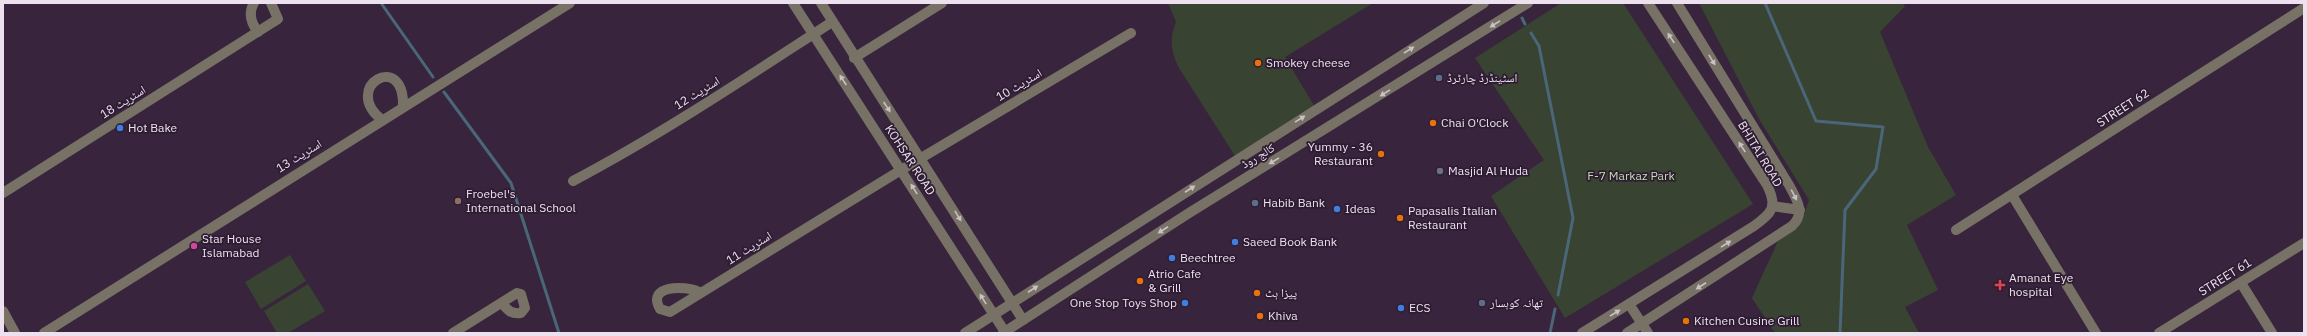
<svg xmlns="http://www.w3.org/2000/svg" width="2307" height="336" viewBox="0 0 2307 336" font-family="'IBM Plex Sans','Noto Naskh Arabic',sans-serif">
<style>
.green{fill:#394332}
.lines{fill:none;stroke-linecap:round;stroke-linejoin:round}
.stream{stroke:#496779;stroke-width:3}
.minor{stroke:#777265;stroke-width:10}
.oneway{fill:#cac0c6}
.food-dot{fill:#e8710a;stroke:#2e1c32;stroke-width:1.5}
.service-dot{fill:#5c6f8a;stroke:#2e1c32;stroke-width:1.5}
.shop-dot{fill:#3f7fe0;stroke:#2e1c32;stroke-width:1.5}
.worship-dot{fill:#6b7280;stroke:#2e1c32;stroke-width:1.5}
.education-dot{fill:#8d6e63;stroke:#2e1c32;stroke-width:1.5}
.hotel-dot{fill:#d1479c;stroke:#2e1c32;stroke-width:1.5}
.health-dot{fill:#e0444e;stroke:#2e1c32;stroke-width:1.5}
.labels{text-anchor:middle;stroke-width:3.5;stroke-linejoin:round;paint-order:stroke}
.poi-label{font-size:12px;fill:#ede1f0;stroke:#2e1c32;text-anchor:start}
.street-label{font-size:12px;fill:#ede1f0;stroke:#2e1c32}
.park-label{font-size:12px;fill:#c1dfad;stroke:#2e1c32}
</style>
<rect width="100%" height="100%" fill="#38253d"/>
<g class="green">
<path d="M 1168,3 L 1373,3 L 1285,57 L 1316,109 L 1237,159 L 1179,68 C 1171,52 1169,39 1176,22 Z"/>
<path d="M 1561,3 L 1623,3 L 1753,204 L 1565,318 L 1491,196 L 1544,160 L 1475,58 Z"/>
<path d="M 1699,3 L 1903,3 L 1905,6 L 1880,32 L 1928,147 L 1956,195 L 1907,225 L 1938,290 L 1905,307 L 1919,333 L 1775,333 L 1752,298 L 1778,241 L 1802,221 L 1809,200 L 1759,119 Z"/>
<path d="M 290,255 L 306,281 L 261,309 L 245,282 Z"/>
<path d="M 308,284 L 325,311 L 288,333 L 277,333 L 264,311 Z"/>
</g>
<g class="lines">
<g class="stream">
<path d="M 381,3 L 433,77"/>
<path d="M 1765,3 L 1816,121 L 1883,127 L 1876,169 L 1845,210 L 1840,333"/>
<path d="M 1522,18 L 1525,24"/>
<path d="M 1531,33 L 1539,46 L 1573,218 L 1558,295"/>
<path d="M 444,92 L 511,183 L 559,333"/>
<path d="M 1550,333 L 1555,309"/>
</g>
<g class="minor">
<path d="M 254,3 C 248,13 251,23 258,32"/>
<path d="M 793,3 L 1005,332"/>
<path d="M 821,3 L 1023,320"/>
<path d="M 854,58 L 942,3"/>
<path d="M 382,120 C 340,87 405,49 403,107"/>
<path d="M 573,181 C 662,134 747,77 832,22"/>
<path d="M 3,193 L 278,19 L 271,3"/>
<path d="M 2012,195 L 2096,333"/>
<path d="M 1772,206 L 1800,210"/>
<path d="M 1956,230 L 2304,8"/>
<path d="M 2241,283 L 2272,333"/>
<path d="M 699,292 C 685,285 646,285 660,309 L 670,312 L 901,170 L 1131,33"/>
<path d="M 1629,304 L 1648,333"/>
<path d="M 3,311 L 15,333"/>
<path d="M 44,333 L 570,3"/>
<path d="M 453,333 L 517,293 L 521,294 L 525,308 L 521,313 C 511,314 508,311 502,303"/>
<path d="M 965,333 L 1484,3"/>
<path d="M 1003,333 L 1189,213 L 1528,3"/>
<path d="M 1582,333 L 1754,226 C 1772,213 1778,207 1767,185 L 1648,3"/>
<path d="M 1627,333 L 1792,226 C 1806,213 1797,200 1789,185 L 1677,3"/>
<path d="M 2159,333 L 2304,243"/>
</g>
</g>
<defs><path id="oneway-solid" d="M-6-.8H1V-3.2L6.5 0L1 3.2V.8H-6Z"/></defs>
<g class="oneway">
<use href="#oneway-solid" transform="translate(1495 24) rotate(148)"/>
<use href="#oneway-solid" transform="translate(1671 38) rotate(-123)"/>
<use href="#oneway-solid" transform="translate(1409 50) rotate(-32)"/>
<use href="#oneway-solid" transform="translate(1712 60) rotate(58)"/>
<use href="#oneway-solid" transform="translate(843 80) rotate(-123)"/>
<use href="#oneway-solid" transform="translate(1385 93) rotate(148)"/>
<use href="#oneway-solid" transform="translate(887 107) rotate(56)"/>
<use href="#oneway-solid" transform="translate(1300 119) rotate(-32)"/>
<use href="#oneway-solid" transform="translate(1742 147) rotate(-123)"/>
<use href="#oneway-solid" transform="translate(1274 161) rotate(149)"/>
<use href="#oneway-solid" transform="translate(914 189) rotate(-122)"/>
<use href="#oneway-solid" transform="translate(1190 189) rotate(-33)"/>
<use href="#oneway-solid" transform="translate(1794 195) rotate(62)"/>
<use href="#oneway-solid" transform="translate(958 216) rotate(58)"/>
<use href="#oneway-solid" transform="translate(1163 230) rotate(147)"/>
<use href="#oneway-solid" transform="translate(1726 244) rotate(-32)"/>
<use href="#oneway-solid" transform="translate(1701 286) rotate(147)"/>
<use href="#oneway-solid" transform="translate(1033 289) rotate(-33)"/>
<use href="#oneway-solid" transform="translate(983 299) rotate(-122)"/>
<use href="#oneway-solid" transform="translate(1615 313) rotate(-32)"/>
</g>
<g class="food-dot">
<circle cx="1258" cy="63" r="4"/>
<circle cx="1433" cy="123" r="4"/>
<circle cx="1381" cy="154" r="4"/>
<circle cx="1400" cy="218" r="4"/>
<circle cx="1140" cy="281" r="4"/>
<circle cx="1257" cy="293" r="4"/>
<circle cx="1260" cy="316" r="4"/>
<circle cx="1686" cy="321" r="4"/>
</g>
<g class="service-dot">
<circle cx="1439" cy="78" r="4"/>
<circle cx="1255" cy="203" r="4"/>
<circle cx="1482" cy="303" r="4"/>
</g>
<g class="shop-dot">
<circle cx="120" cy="128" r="4"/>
<circle cx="1337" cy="209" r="4"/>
<circle cx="1235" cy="242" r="4"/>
<circle cx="1172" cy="258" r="4"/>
<circle cx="1185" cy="303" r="4"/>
<circle cx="1401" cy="308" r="4"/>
</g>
<circle class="worship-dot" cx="1440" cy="171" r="4"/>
<circle class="education-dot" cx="458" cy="201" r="4"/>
<circle class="hotel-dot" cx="194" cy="246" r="4"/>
<path class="health-dot" d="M1998 279h4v4h4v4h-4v4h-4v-4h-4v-4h4z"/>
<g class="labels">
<g class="poi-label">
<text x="1266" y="67">Smokey cheese</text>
<text x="1447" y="82">اسٹینڈرڈ چارٹرڈ</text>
<text x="1441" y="127">Chai O'Clock</text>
<text x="128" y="132">Hot Bake</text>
<text x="1373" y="151" text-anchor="end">Yummy - 36<tspan x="1373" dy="14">Restaurant</tspan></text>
<text x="1448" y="175">Masjid Al Huda</text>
<text x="466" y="198">Froebel's<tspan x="466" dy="14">International School</tspan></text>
<text x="1263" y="207">Habib Bank</text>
<text x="1345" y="213">Ideas</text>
<text x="1408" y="215">Papasalis Italian<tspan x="1408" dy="14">Restaurant</tspan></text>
<text x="202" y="243">Star House<tspan x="202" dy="14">Islamabad</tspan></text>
<text x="1243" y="246">Saeed Book Bank</text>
<text x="1180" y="262">Beechtree</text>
<text x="1148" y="278">Atrio Cafe<tspan x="1148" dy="14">&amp; Grill</tspan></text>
<text x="2009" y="282">Amanat Eye<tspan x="2009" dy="14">hospital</tspan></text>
<text x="1265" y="297">پیزا ہٹ</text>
<text x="1177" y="307" text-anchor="end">One Stop Toys Shop</text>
<text x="1490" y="307">تھانہ کوہسار</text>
<text x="1409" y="312">ECS</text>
<text x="1268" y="320">Khiva</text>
<text x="1694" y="325">Kitchen Cusine Grill</text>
</g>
<g class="street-label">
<text transform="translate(1019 85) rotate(-31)" y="4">اسٹریٹ 10</text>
<text transform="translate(697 93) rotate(-32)" y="4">اسٹریٹ 12</text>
<text transform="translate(123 102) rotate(-32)" y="4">اسٹریٹ 18</text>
<text transform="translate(2123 108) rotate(-33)" y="4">STREET 62</text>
<text transform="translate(1760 154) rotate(59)" y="4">BHITAI ROAD</text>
<text transform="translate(299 156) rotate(-32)" y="4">اسٹریٹ 13</text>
<text transform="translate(1258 156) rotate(-31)" y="4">کالج روڈ</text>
<text transform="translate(910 160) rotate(57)" y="4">KOHSAR ROAD</text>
<text transform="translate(749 248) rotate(-32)" y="4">اسٹریٹ 11</text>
<text transform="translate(2225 277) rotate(-32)" y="4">STREET 61</text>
</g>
<g class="park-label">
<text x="1631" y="180">F-7 Markaz Park</text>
</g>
</g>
<rect width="2307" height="336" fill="none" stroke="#ede1f0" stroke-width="8"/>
</svg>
